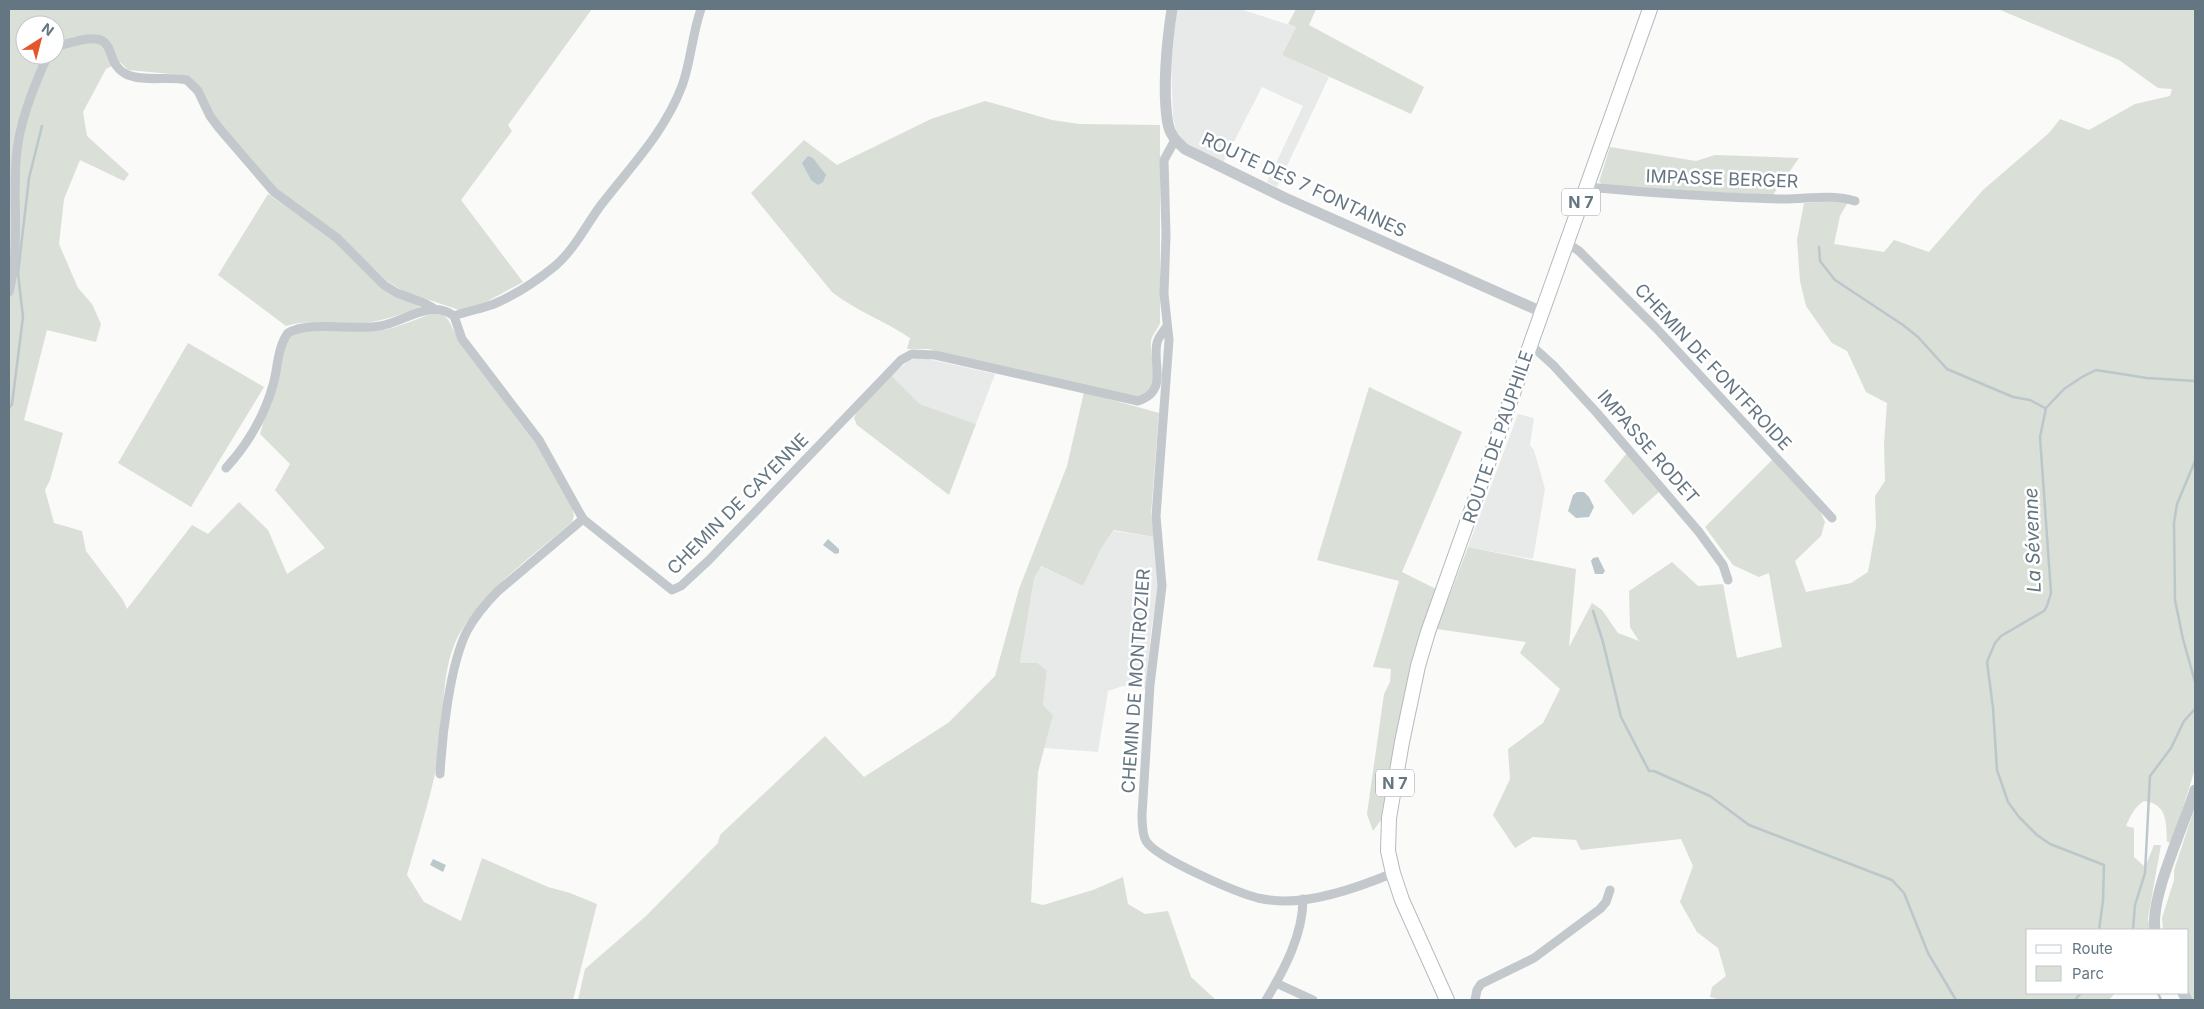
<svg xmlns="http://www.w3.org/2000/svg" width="2204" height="1009" viewBox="0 0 2204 1009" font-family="Inter,sans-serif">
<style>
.built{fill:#e8e9e9}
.green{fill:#dadfd7;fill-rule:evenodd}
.water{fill:#bbc7cb}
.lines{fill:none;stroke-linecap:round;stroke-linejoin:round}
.stream{stroke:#bbc7cb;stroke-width:2.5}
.primary-casing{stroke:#b5babe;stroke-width:16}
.minor{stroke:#c3c8cc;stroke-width:9}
.tertiary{stroke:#c3c8cc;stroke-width:11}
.primary{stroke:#fff;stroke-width:14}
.labels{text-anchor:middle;stroke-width:5;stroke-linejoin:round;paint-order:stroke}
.shield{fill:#fff;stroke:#939fa8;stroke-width:1}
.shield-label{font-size:16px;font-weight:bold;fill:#657683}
.street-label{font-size:18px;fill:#657683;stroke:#fff}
.water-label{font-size:19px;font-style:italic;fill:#60757c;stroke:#fff}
</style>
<rect width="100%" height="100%" fill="#fafaf8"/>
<g class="built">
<path d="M 1177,9 L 1240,9 L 1296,27 L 1282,55 L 1329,77 L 1277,187 L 1267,182 L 1303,106 L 1262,87 L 1223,163 L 1183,141 L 1177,132 L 1173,118 L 1171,61 Z"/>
<path d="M 919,357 L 995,374 L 976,424 L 920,404 L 891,375 L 909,361 Z"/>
<path d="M 1518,414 L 1534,418 L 1530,445 L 1534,450 L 1545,489 L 1533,559 L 1468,547 Z"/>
<path d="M 1114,531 L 1154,537 L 1159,584 L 1151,631 L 1146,689 L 1123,686 L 1108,691 L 1098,752 L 1044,748 L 1053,715 L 1043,705 L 1047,671 L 1020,664 L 1034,579 L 1040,566 L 1083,586 L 1102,547 Z"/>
</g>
<g class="green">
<path d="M 9,9 L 592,9 L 508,125 L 512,131 L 461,200 L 523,282 L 486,302 L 459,310 L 403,291 L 387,281 L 338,234 L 274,187 L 219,123 L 200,89 L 182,75 L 128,70 L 120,62 L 106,69 L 83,112 L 87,136 L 129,174 L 124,181 L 80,160 L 64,199 L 59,244 L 78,288 L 92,304 L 101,324 L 96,342 L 47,330 L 24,420 L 63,433 L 50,480 L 45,490 L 54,523 L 82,531 L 86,551 L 123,600 L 127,609 L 192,525 L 208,534 L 239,502 L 268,530 L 287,574 L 325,548 L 275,490 L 290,464 L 260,434 L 282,360 C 284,350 286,339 295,333 C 305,327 365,332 383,330 C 400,327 418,318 435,313 C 447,314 449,321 454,331 L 537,444 L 572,506 L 574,516 L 572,522 C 534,555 487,587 461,631 C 440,665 445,715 439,753 C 432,795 418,835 407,875 L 424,902 L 461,921 L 482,858 L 548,887 L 570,893 L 597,904 L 573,1000 L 9,1000 ZM 25,25 L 55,25 L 55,55 L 25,55 Z"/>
<path d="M 1296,9 L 1316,9 L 1309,25 L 1424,87 L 1411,114 L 1282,55 L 1296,27 L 1288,24 Z"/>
<path d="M 1998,9 L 2195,9 L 2195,769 L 2172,843 L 2167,842 C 2166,823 2168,804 2144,801 C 2134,807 2130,817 2126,826 L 2134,828 L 2134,857 L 2145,867 L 2154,845 L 2161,845 L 2148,918 L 2150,930 L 2028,930 L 2028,993 L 2115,993 L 2109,1000 L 1721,1000 L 1710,997 L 1712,987 L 1726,976 L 1718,948 L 1697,932 L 1680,902 L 1693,866 L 1681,839 L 1581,850 L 1576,840 L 1533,837 L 1515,848 L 1493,815 L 1510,779 L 1508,749 L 1543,723 L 1560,689 L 1520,653 L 1526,642 L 1437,629 L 1468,547 L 1576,569 L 1569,647 L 1592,603 L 1602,610 L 1618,633 L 1639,641 L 1630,627 L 1629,591 L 1672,562 L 1698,586 L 1723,584 L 1737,658 L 1782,647 L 1769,573 L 1759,577 L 1733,565 L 1705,527 L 1773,459 L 1819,509 L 1825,522 L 1821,536 L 1795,561 L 1806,592 L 1851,583 L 1868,572 L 1876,527 L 1875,496 L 1885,481 L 1884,444 L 1887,403 L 1866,392 L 1847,351 L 1832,343 L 1806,306 L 1800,281 L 1797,240 L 1804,203 L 1838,201 L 1848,202 L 1840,216 L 1834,244 L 1884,252 L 1894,240 L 1929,252 L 1983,190 L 2049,133 L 2060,119 L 2089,130 L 2135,104 L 2170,96 L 2172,89 L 2158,88 L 2119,60 Z"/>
<path d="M 985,101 L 1052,120 L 1079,124 L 1160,125 L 1160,323 C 1158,329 1152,335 1151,341 C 1149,362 1167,398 1129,397 L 929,349 L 907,349 L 910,338 C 885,321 856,311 832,292 L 751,193 L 804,140 L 837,165 L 931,119 Z"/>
<path d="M 1610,147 L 1696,161 L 1715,155 L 1799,158 L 1773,195 L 1634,188 L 1604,185 L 1599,182 Z"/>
<path d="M 268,194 L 334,240 L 397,296 L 419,306 L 420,308 C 397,315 375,324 352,324 C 329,325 308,319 286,326 L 218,275 Z"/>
<path d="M 188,343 L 264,387 L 191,507 L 118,463 Z"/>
<path d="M 891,375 L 920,404 L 976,424 L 949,495 L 857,425 L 854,418 L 856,413 Z"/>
<path d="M 1369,387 L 1462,432 L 1402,572 L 1436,589 L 1416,647 L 1402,706 L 1381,820 L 1373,831 L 1367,814 L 1384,694 L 1390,682 L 1391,669 L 1373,667 L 1399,581 L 1317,560 Z"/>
<path d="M 1084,392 L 1159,413 L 1151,514 L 1154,537 L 1114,530 L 1102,547 L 1083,586 L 1041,566 L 1034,579 L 1020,663 L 1037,663 L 1047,671 L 1043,705 L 1053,715 L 1038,772 L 1031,902 L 1043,905 L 1093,890 L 1123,877 L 1128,904 L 1145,914 L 1168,911 L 1191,977 L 1216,1000 L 578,1000 L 585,969 L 646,916 L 718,843 L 720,835 L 825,736 L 864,777 L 948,723 L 995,676 L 1019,589 L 1067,466 Z"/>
<path d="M 1627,453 L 1659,492 L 1633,515 L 1604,481 Z"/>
<path d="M 2195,807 L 2195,1000 L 2192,1000 L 2188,991 L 2188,930 L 2163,930 L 2162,918 L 2174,880 L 2174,870 Z"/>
</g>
<g class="water">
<path d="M 808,156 L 813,158 L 826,175 L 823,182 L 818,185 L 811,180 L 802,163 Z"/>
<path d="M 1577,492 L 1584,492 L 1589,497 L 1594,507 L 1589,517 L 1576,518 L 1568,511 L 1573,495 Z"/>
<path d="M 828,539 L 839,549 L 839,553 L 835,554 L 823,545 Z"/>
<path d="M 1598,557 L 1605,571 L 1603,574 L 1595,574 L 1591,561 L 1593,558 Z"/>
<path d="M 433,859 L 446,865 L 443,872 L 430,865 Z"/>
</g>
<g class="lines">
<g class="stream">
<path d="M 1819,247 L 1820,261 L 1835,280 L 1903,325 L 1918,337 L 1947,369 L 2013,397 L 2030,400 L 2045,408"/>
<path d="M 9,408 L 12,404 L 23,317 L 18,273 L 29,178 L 42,126"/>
<path d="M 2195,461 L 2177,504 L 2174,523 L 2175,600 L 2183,639 L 2195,682"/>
<path d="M 1593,611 L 1603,642 L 1621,717 L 1649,771 L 1654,771 L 1710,796 L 1749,825 L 1892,880 L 1904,893 L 1928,953 L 1956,1000"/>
<path d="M 2099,930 L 2103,901 L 2104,865 L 2050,844 L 2037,835 L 2019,817 L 2008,802 L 1997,770 L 1993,708 L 1987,662 L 1995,643 L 2001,636 L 2044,611 L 2047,606 L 2051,593 L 2040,437 L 2046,408 L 2064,389 L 2082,377 L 2096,370 L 2147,378 L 2195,381"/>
<path d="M 2133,930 L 2135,905 L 2145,873 L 2150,776 L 2171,748 L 2184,721 L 2195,709"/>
<path d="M 2158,993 L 2161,1000"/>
<path d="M 2075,1000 L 2081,993"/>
</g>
<g class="primary-casing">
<path id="primary" d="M 1447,1000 L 1402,900 L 1393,873 L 1388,851 L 1389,818 L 1402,742 L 1418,666 L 1428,632 L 1650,9"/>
</g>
<g class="minor">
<path d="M 55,48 C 61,44 70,43 77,41 C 123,30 100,63 128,75 C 146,82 168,76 187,80 L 198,91 L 210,116 L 219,128 L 274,192 L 337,238 L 384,285 L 397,293 L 424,303 L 433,308"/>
<path d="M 1175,140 L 1164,160 L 1166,235 L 1164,294 L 1169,340 L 1156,516 L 1162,586 L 1150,685 L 1142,815 C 1142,823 1142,834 1146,841 C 1156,858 1238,893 1258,898 C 1267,900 1276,901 1285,901 C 1319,901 1362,886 1393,873"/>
<path d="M 1587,187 C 1650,193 1715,197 1779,199 C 1804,200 1831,193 1855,201"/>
<path d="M 1567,243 L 1579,251 L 1656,328 L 1832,518"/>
<path d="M 9,292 C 20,250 13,204 16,161 C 18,125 33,88 48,55"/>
<path d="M 454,316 C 467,311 481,309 494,304 C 515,295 538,280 555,266 C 575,249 586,225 601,205 C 631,166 664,133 682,86 C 691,62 692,34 701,9"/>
<path d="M 1531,345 L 1553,365 L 1597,413 L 1699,532 L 1723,565 L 1728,580"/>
<path d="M 226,468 C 248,444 264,417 273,385 C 278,368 277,348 288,333 C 309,320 353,331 380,326 C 404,322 432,298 454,316 L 462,339 L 539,440 L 583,519 L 672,590 L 681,586 L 709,560 L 901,360 L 912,354 L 935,355 L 1138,401 C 1169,391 1152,364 1157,343 C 1158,337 1164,331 1167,326"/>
<path d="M 440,774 C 442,736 450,664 467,631 C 475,616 486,603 498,591 L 583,519"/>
<path d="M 1276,983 L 1313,1000"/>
<path d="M 1266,1000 C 1284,970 1303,935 1303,899"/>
<path d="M 1475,1000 L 1477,990 L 1481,984 L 1534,958 L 1600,909 L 1606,902 L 1610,890"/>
</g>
<g class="tertiary">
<path d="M 1172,9 C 1167,41 1162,92 1168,124 C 1170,135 1177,142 1185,149 L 1285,198 L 1542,312"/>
<path d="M 2155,930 C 2150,896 2184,826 2195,790"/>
<path d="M 2183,993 L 2187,1000"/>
</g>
<use href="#primary" class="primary"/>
</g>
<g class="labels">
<g class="shield">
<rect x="1562" y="188.5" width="38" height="27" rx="4"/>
<rect x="1376" y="769.5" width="38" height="27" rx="4"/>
</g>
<g class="shield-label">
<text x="1581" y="208">N 7</text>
<text x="1395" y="789">N 7</text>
</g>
<g class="street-label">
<text transform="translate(1722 179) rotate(2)" y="6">IMPASSE BERGER</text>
<text transform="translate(1304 185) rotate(25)" y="6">ROUTE DES 7 FONTAINES</text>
<text transform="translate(1713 367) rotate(47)" y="6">CHEMIN DE FONTFROIDE</text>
<text transform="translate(1498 437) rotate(-71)" y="6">ROUTE DE PAUPHILE</text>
<text transform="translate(1648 447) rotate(49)" y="6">IMPASSE RODET</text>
<text transform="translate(738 504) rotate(-45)" y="6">CHEMIN DE CAYENNE</text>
<text transform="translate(1136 681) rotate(-86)" y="6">CHEMIN DE MONTROZIER</text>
</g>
<g class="water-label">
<text transform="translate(2032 540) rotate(-92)" y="7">La Sévenne</text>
</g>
</g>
<rect width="2204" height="1009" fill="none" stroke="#657683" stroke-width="20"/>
<rect x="2026" y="929" width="162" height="65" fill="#ffffff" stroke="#c1c8cd"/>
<rect x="2036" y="945" width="25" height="8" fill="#ffffff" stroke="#c1c8cd"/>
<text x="2072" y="954" font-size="15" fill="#657683">Route</text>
<rect x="2036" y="966" width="25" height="15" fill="#dadfd7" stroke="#c1c8cd"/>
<text x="2072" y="979" font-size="15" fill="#657683">Parc</text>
<g transform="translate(40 40) rotate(36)"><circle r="24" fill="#ffffff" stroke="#c1c8cd"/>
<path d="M0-4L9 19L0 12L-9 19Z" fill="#e4572e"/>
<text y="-8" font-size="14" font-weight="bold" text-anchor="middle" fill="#657683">N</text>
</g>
</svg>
